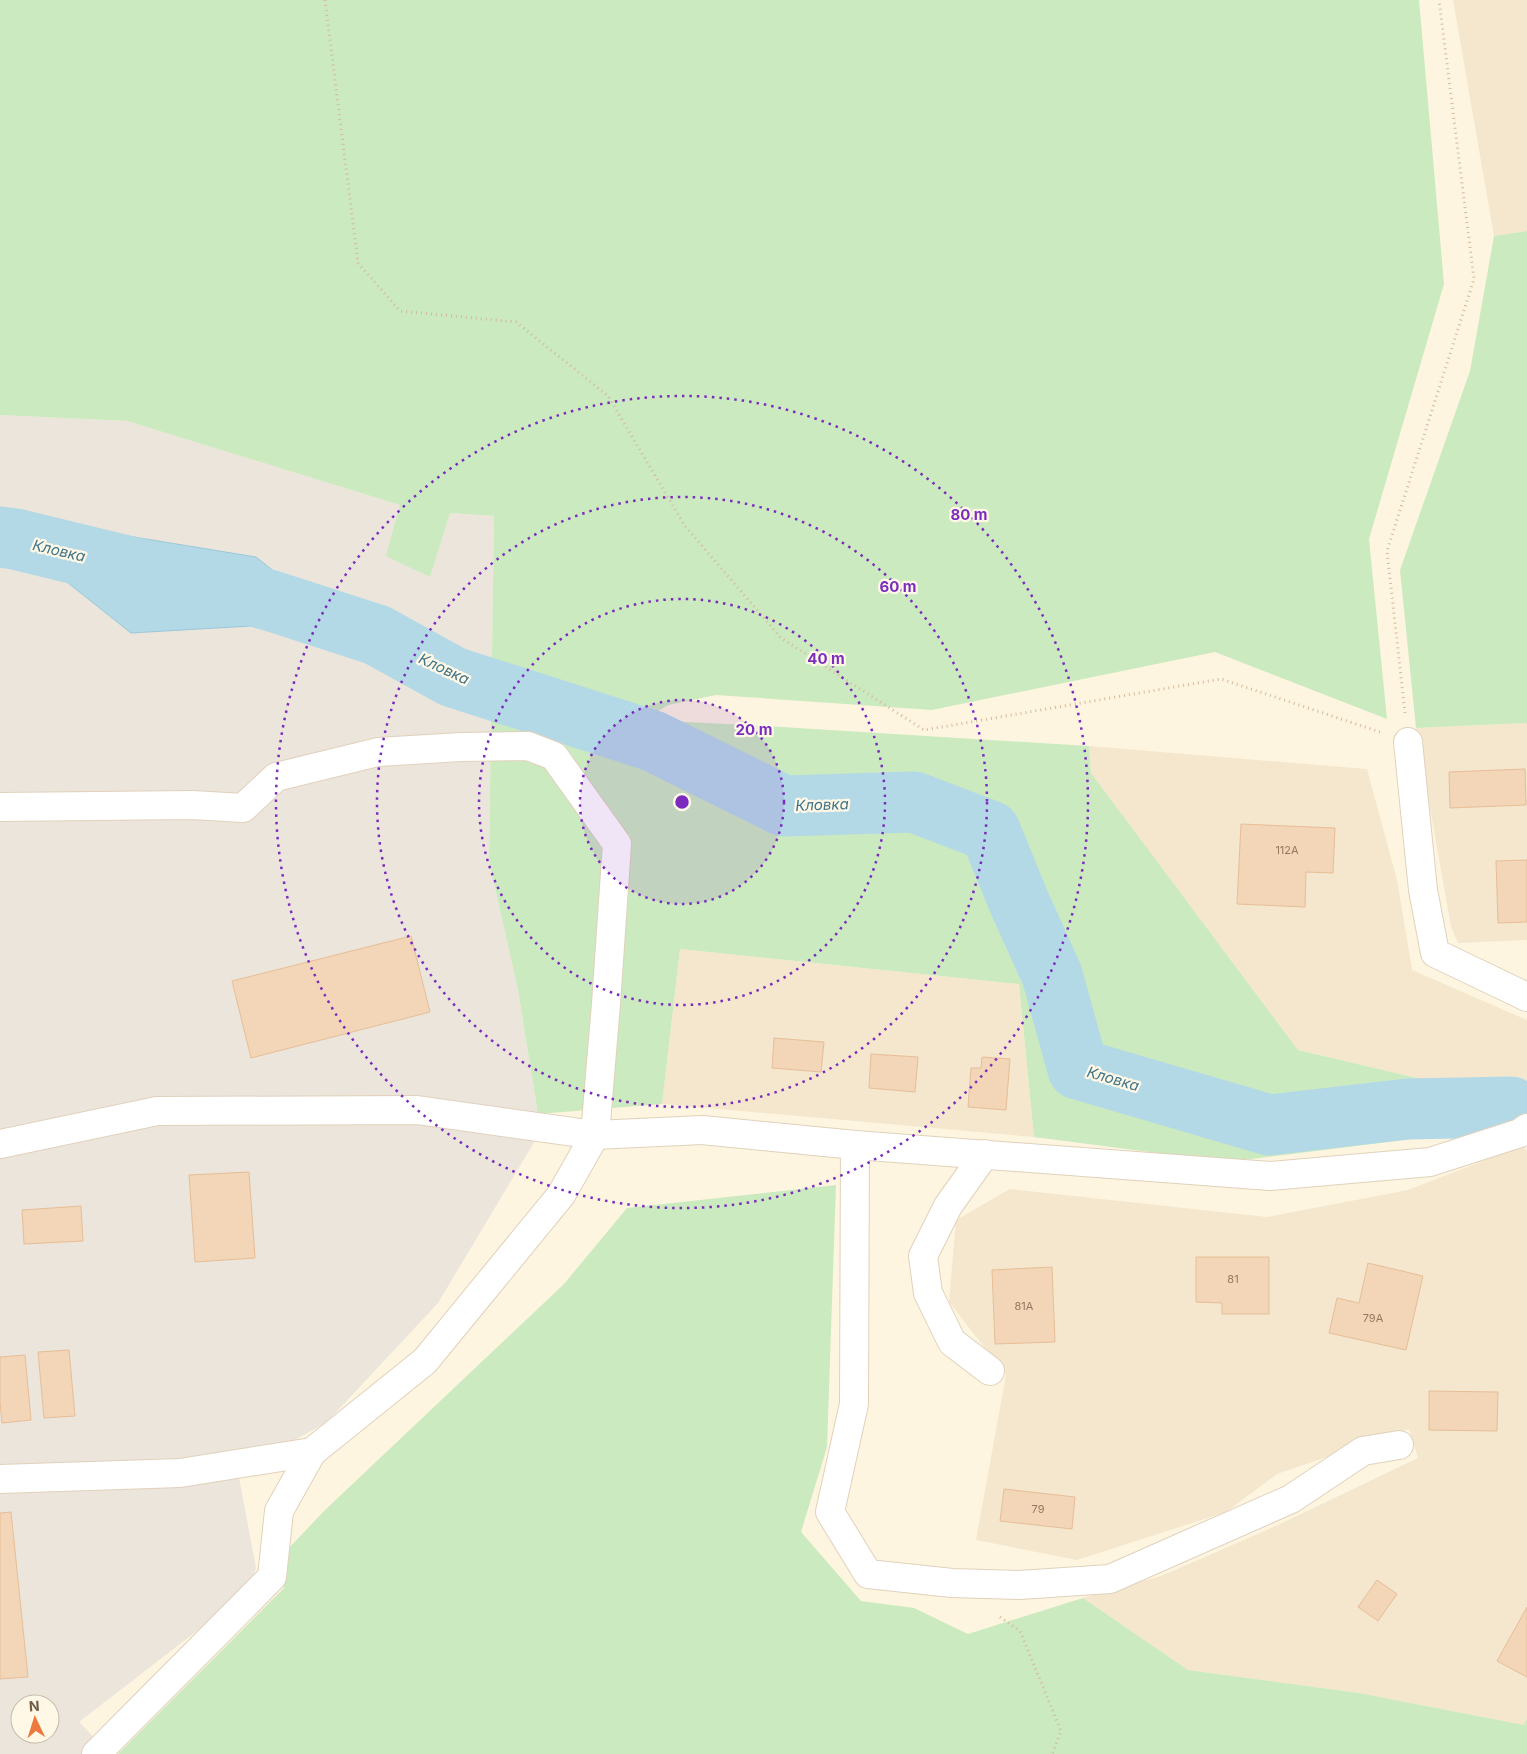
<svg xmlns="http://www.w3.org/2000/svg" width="1527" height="1754" viewBox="0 0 1527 1754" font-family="Inter,sans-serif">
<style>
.residential{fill:#f4e7ce}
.industrial{fill:#ebe5dc;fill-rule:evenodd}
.green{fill:#cbeabf}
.water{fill:#b4d9e6;stroke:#9ac8d8}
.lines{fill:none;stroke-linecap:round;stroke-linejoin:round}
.river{stroke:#b4d9e6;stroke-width:61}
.building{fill:#f3d5b7;stroke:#e6be97}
.minor-casing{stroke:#e1d1bc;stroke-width:30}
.path{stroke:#d7b99a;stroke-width:3;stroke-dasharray:1 4;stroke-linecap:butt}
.minor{stroke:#fff;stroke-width:28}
.ring{fill:none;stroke:#7b2cbf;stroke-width:2.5;stroke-dasharray:2.5 5}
.labels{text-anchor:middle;stroke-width:4.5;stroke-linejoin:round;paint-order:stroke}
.number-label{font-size:11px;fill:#947a63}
.water-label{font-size:15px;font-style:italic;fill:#407488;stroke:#fff8e7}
.centre{fill:#7b2cbf;stroke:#fff8e7;stroke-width:2.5}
.ring-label{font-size:15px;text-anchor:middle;font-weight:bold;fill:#7b2cbf;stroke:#fff8e7;stroke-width:4.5;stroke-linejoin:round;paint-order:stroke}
</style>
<rect width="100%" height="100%" fill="#fdf5e0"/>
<g class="residential">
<path d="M 1453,0 L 1527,0 L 1527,231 L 1494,236 Z"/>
<path d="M 1527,723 L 1527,940 L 1458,943 L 1451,927 L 1416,728 Z"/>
<path d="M 1089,746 L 1367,769 L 1397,880 L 1412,970 L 1527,1020 L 1527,1082 L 1455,1087 L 1298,1050 L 1091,773 Z"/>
<path d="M 680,949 L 1019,984 L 1034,1137 L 662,1104 Z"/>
<path d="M 1524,1145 L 1527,1151 L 1527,1719 L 1524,1725 L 1359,1693 L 1188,1670 L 1083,1598 L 1161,1576 L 1276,1526 L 1418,1458 L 1409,1429 L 1277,1474 L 1226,1512 L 1077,1560 L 976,1540 L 1006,1375 L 949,1302 L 956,1220 L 1010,1189 L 1267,1217 L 1408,1190 Z"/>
</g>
<path class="industrial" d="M 0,415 L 127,421 L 400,505 L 430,576 L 450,513 L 494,516 L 489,861 L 518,990 L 538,1114 L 536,1139 L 438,1303 L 327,1422 L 238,1472 L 256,1568 L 247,1592 L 79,1722 L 110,1754 L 0,1754 ZM 20,1704 L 50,1704 L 50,1734 L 20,1734 Z"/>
<g class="green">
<path d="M 0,0 L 1419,0 L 1444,284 L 1369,539 L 1387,719 L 1215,652 L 932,710 L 716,695 L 668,705 L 644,720 L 748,725 L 1089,746 L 1091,773 L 1298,1050 L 1455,1087 L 1527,1082 L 1527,1092 L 1491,1129 L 1227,1162 L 1034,1137 L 1019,984 L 680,949 L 662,1104 L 538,1114 L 518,990 L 489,861 L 494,516 L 450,513 L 430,577 L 386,556 L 400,505 L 127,421 L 0,415 Z"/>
<path d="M 1527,231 L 1527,723 L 1416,728 L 1400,570 L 1470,371 L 1494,236 Z"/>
<path d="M 836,1185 L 827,1447 L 801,1532 L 861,1601 L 914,1608 L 968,1634 L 1083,1598 L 1188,1670 L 1359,1693 L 1524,1725 L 1527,1719 L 1527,1754 L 118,1754 L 284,1588 L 287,1550 L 323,1512 L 564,1284 L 627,1208 Z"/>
</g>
<path class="water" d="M 85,529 L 256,557 L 337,621 L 131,633 L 48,567 Z"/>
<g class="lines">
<g class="river">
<path d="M 0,537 L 15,539 L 147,571"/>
<path d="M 253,596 L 272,601 L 377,635 L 453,677 L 653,741 L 784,806 L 914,802 L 990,831 L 1019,902 L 1052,975 L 1078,1069 L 1269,1125 L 1408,1109 L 1511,1107"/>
</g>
</g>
<g class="building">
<path d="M 1525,769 L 1526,805 L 1450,808 L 1449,772 Z"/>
<path d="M 1241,824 L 1335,828 L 1333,873 L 1306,872 L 1305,907 L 1237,904 Z"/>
<path d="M 1527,860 L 1527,922 L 1498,923 L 1496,861 Z"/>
<path d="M 411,936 L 430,1012 L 251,1058 L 232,981 Z"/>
<path d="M 774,1038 L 824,1042 L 821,1072 L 772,1068 Z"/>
<path d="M 871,1054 L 918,1057 L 915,1092 L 869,1088 Z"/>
<path d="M 982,1057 L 1010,1059 L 1006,1110 L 968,1107 L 971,1068 L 981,1068 Z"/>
<path d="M 249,1172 L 255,1258 L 195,1262 L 189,1175 Z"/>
<path d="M 81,1206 L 83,1241 L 24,1244 L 22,1210 Z"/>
<path d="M 1196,1257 L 1269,1257 L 1269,1314 L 1222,1314 L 1222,1303 L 1196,1302 Z"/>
<path d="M 1368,1263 L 1423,1276 L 1406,1350 L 1329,1333 L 1337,1298 L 1359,1303 Z"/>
<path d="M 1052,1267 L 1055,1342 L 995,1344 L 992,1270 Z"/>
<path d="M 69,1350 L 75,1416 L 44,1418 L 38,1352 Z"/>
<path d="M 25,1355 L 31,1420 L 2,1423 L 0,1402 L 0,1357 Z"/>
<path d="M 1429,1391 L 1498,1392 L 1497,1431 L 1429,1430 Z"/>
<path d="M 1004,1489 L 1075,1497 L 1072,1529 L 1000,1521 Z"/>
<path d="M 11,1512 L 28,1677 L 0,1679 L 0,1513 Z"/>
<path d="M 1377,1580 L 1397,1594 L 1378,1621 L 1358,1607 Z"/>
<path d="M 1527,1607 L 1527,1677 L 1497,1661 Z"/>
</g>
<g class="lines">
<g class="minor-casing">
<g id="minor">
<path d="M 1408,742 L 1423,890 L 1435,953 L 1527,997"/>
<path d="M 0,807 L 192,805 L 243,808 L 276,777 L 378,752 L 461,747 L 528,746 L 554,756 L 617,844 L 606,1004 L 595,1135 L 561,1195 L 425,1361 L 312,1452 L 180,1473 L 0,1479"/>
<path d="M 0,1144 L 157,1111 L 417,1110 L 595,1135 L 702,1130 L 855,1145 L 1270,1176 L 1430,1162 L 1520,1133 L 1527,1128"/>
<path d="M 855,1145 L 854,1404 L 830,1512 L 868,1574 L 952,1583 L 1019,1585 L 1110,1579 L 1291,1499 L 1363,1451 L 1399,1445"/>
<path d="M 985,1154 L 948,1206 L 923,1256 L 928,1293 L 952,1342 L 990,1371"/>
<path d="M 96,1754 L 272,1577 L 279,1511 L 312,1452"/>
</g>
</g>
<g class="path">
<path d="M 325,0 L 358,263 L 400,311 L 516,322 L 608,396 L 685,526 L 781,638 L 924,730 L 1221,679 L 1380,732"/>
<path d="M 1405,713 L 1387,551 L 1474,279 L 1439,0"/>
<path d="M 1000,1617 L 1020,1631 L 1061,1731 L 1052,1754"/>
</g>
<use href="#minor" class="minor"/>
</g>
<circle cx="682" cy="802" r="102" fill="#7b2cbf" fill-opacity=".12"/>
<g class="ring">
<circle cx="682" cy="802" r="102"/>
<circle cx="682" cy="802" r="203"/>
<circle cx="682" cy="802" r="305"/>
<circle cx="682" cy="802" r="406"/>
</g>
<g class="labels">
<g class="number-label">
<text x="1287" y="854">112А</text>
<text x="1233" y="1283">81</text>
<text x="1024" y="1310">81А</text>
<text x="1373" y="1322">79А</text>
<text x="1038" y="1513">79</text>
</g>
<g class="water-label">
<text transform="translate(59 551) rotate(13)" y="5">Кловка</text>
<text transform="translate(444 669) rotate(25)" y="5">Кловка</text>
<text transform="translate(822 805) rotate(-2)" y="5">Кловка</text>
<text transform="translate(1113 1079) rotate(16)" y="5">Кловка</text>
</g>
</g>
<circle cx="682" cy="802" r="8" class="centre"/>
<g class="ring-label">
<text x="969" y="520">80 m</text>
<text x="898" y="592">60 m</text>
<text x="826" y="664">40 m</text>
<text x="754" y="735">20 m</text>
</g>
<g transform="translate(35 1719) rotate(356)"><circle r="24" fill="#fff8e7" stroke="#c7baa7"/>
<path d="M0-4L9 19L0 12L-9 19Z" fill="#eb7a41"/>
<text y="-8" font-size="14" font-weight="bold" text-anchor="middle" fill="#745c47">N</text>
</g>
</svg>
